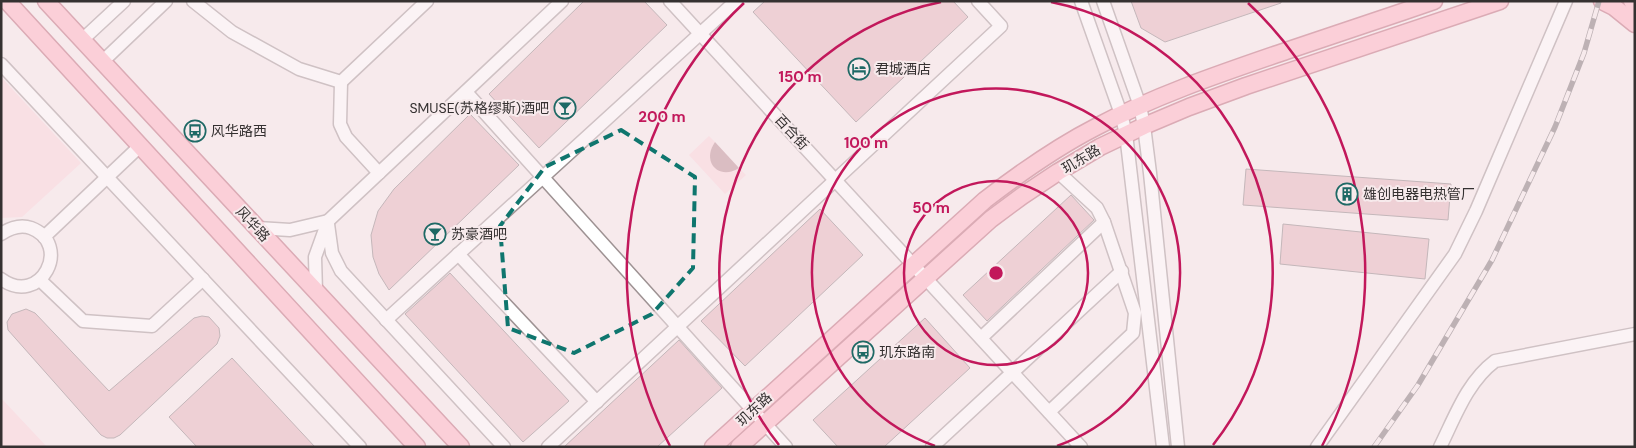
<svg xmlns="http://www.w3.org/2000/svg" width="1636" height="448" viewBox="0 0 1636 448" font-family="'DM Sans','Noto Sans SC',sans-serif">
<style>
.green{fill:#fbd4d9}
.water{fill:#b7888e}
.building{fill:#e2b1b8;stroke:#857a7c}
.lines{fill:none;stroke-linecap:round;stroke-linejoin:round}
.minor-casing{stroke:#9e9293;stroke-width:15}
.major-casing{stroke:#b86071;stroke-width:19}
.minor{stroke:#fff;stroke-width:12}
.major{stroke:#feafbf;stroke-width:16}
.rail-casing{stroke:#756e6f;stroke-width:5.5}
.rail{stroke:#f7eaec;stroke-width:4;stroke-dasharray:11;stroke-linecap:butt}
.marked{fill:none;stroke:#0f766e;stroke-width:4;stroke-dasharray:10 6;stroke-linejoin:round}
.ring{fill:none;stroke:#c2185b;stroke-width:2.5}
.labels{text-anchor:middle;stroke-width:4;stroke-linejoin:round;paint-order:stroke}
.poi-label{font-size:14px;fill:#353131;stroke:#f7eaec;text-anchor:start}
.street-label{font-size:14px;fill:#353131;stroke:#f7eaec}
.centre{fill:#c2185b;stroke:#f7eaec;stroke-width:2.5}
.ring-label{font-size:15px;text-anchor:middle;font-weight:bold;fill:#c2185b;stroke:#f7eaec;stroke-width:4;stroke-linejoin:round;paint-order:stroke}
</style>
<rect width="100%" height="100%" fill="#f7eaec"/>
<g class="green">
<path d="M 1,77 L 81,163 L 22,217 L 1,218 Z"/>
<path d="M 709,136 L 715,142 L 712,147 L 733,172 L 739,168 L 746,175 L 725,194 L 689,155 Z"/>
<path d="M 1,398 L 47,447 L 1,447 Z"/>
</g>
<path class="water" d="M 715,142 L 739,168 C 719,181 701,162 715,142 Z"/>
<g class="building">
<path d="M 584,1 L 644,1 L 667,25 L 539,148 L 489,94 Z"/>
<path d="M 765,1 L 953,1 L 968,17 L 856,122 L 753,12 Z"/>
<path d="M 1131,1 L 1281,1 L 1281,3 L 1165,42 L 1141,28 Z"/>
<path d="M 470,114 L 519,165 L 389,290 L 379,274 L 373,257 L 371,235 L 378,211 L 394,189 Z"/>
<path d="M 1246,169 L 1451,184 L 1448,220 L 1243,205 Z"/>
<path d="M 1071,195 L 1094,220 L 987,321 L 963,295 Z"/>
<path d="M 820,209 L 863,255 L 745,366 L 701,321 Z"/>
<path d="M 1283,224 L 1429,239 L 1425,279 L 1280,264 Z"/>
<path d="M 450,273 L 569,401 L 523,442 L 405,314 Z"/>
<path d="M 26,309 L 35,313 L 109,391 L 194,318 L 202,316 L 209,317 L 219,328 L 220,336 L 217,344 L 120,435 L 114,438 L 107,438 L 101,435 L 8,330 L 7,322 L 12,314 Z"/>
<path d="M 925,318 L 970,368 L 884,447 L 838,447 L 813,420 Z"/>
<path d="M 679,340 L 722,388 L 657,447 L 564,447 Z"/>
<path d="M 232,358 L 315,447 L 197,447 L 169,417 Z"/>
</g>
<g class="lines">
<g class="minor-casing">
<g id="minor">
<path d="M 193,1 L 232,32 L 299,69 L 341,82 L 427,1"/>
<path d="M 670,1 L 1081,447"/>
<path d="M 1081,1 L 1121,114 L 1126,134 L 1163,447"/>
<path d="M 1103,1 L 1140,106 L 1144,126 L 1150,173 L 1178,447"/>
<path d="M 82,40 L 124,1"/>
<path d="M 102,62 L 166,1"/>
<path d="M 1,64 L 360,447"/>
<path d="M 341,82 L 340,124 L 346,137 L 379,173"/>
<path d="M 466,92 L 786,447"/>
<path d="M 328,224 L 332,253 L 341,271 L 504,447"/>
<path d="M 258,228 L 290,230 L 328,221"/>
<path d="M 1,234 C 10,228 20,224 31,228 C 73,244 41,308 1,279"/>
<path d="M 44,237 L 140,146"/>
<path d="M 458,254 L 597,402"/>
<path d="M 40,280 L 83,321 L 152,326 L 203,279"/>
<path d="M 316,292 L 315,257 L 328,221 L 562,1"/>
<path d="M 386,320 L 736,1"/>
<path d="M 981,338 L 1104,222"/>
<path d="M 1049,412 L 1133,333 L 1135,313 L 1104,222 L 1097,208 L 1058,172"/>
<path d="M 548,447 L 1001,26 L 978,1"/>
<path d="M 932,447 L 1122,271"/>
<path d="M 1317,447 L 1455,254 L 1476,211 L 1566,1"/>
<path d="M 1440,447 C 1455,417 1467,382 1495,361 L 1635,334"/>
</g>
</g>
<g class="major-casing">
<g id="major">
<path d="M 7,1 L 417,447"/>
<path d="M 46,1 L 461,447"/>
<path d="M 1602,1 L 1614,7 L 1635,24"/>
<path d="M 1632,1 L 1635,7"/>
<path d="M 713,447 L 985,200 C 1020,173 1057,147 1096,127 C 1156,95 1222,73 1286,51 C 1336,34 1385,18 1434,1"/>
<path d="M 739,447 L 991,219 L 1022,196 L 1058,172 L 1100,147 L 1144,126 L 1189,107 L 1246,86 L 1500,1"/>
</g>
</g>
<use href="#minor" class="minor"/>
<use href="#major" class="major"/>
<g class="rail-casing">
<path id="rail" d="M 1374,447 L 1418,385 L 1492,260 L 1555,127 L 1584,53 L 1599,1"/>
</g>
<use href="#rail" class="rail"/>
</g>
<path d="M0 0H1636V448H0ZM 621,130 L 695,177 L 693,268 L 652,314 L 574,353 L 508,328 L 500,226 L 545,167 Z" fill="#f7eaec" fill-opacity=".55" fill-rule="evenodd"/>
<path class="marked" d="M 621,130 L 695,177 L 693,268 L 652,314 L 574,353 L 508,328 L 500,226 L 545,167 Z"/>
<g class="ring">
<circle cx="996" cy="273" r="92"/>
<path d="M935 446A184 184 0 1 1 1057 446"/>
<path d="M779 445A277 277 0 0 1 941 2M1051 2A277 277 0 0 1 1213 445"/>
<path d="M670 446A369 369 0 0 1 744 3M1248 3A369 369 0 0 1 1322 446"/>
</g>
<defs>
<g id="hotel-ring" transform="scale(1.125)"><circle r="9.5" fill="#f7eaec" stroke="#1e6965" stroke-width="1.5"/><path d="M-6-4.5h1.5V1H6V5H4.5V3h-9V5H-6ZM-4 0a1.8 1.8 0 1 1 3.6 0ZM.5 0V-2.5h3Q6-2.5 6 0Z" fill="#1e6965"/></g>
<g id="bar-ring" transform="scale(1.125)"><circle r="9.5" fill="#f7eaec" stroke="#1e6965" stroke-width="1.5"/><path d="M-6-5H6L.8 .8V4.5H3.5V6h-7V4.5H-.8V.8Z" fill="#1e6965"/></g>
<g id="bus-ring" transform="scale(1.125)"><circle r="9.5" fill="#f7eaec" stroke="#1e6965" stroke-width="1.5"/><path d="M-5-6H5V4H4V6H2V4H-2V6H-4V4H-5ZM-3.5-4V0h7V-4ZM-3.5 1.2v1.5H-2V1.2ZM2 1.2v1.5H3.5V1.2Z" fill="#1e6965"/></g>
<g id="building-ring" transform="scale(1.125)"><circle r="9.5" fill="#f7eaec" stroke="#1e6965" stroke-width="1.5"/><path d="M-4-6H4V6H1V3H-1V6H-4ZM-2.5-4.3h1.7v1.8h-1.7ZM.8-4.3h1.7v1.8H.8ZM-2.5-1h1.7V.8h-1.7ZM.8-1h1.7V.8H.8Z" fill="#1e6965"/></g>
</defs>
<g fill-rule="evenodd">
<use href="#hotel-ring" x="859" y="69"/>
<use href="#bar-ring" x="565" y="108"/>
<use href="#bus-ring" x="195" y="131"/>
<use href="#building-ring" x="1347" y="194"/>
<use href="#bar-ring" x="435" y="234"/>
<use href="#bus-ring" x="863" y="352"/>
</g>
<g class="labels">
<g class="poi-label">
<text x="875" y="74">君城酒店</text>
<text x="549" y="113" text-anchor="end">SMUSE(苏格缪斯)酒吧</text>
<text x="211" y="136">风华路西</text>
<text x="1363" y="199">雄创电器电热管厂</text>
<text x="451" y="239">苏豪酒吧</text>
<text x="879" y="357">玑东路南</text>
</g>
<g class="street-label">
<text transform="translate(792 132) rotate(47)" y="5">百合街</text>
<text transform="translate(1081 159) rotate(-31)" y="5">玑东路</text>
<text transform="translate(253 224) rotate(47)" y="5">风华路</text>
<text transform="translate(754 409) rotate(-43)" y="5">玑东路</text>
</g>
</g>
<circle cx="996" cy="273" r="8" class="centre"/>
<g class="ring-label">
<text x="800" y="82">150 m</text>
<text x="662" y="122">200 m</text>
<text x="866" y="148">100 m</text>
<text x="931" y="213">50 m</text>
</g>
<rect width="1636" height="448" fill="none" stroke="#353131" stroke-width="5"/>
</svg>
